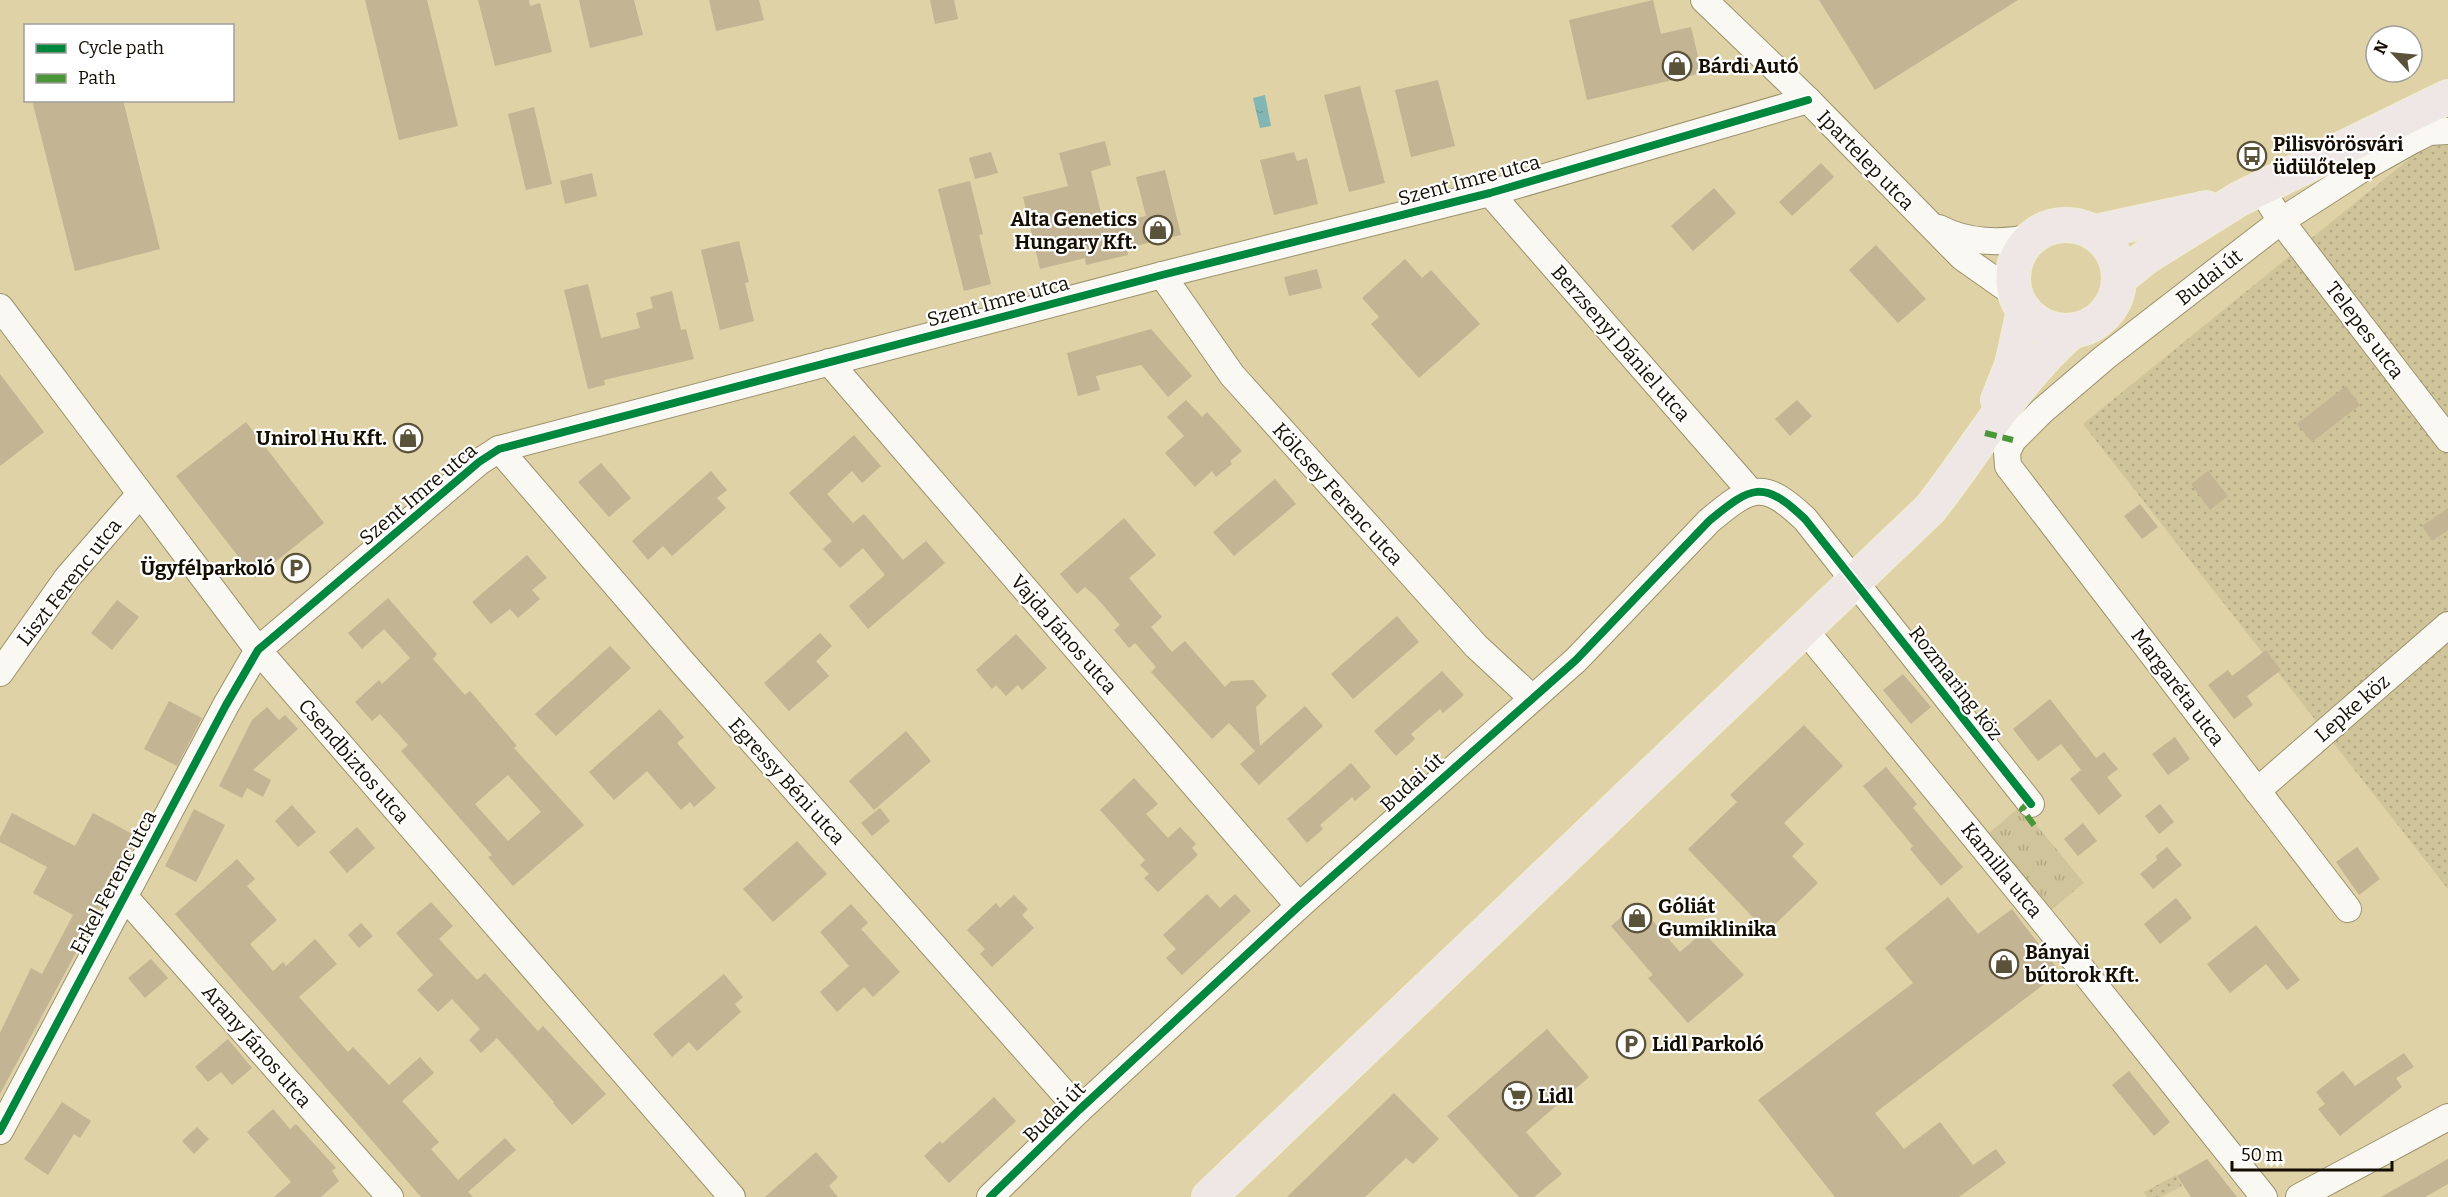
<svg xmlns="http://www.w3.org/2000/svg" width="2448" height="1197" viewBox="0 0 2448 1197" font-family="Bitter,serif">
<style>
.grass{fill:url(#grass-tufts)}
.park{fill:url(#park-dots)}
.water{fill:url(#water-ripples)}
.building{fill:#c3b493;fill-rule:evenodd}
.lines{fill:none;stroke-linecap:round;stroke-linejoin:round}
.minor-casing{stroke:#9b926d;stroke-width:28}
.primary-casing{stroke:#f0ebd7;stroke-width:36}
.minor{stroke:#faf8f2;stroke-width:26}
.primary{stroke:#efe7e6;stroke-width:33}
.quiet{stroke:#4a9739;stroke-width:6;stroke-dasharray:12 6;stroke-linecap:butt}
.cycleway-casing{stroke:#fff;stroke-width:11}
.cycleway{stroke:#00873e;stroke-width:8}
.labels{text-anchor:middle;stroke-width:4.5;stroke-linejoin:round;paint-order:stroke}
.poi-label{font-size:20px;font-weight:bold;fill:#140d00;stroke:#fff;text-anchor:start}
.street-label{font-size:20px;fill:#140d00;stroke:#fff}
</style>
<defs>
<pattern id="grass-tufts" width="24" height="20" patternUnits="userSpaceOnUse" patternTransform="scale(1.5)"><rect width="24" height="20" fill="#d0c49a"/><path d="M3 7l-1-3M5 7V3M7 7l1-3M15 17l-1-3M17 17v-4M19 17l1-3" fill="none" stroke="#b2a783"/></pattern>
<pattern id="park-dots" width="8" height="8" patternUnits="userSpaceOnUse" patternTransform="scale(1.5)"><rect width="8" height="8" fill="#d0c49a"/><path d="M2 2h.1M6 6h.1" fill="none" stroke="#b2a783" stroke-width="1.8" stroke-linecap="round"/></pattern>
<pattern id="water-ripples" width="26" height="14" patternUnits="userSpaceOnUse" patternTransform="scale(1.5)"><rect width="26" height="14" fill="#82b6b5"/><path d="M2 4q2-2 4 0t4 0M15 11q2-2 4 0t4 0" fill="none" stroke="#6f9b9a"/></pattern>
</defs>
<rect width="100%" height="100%" fill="#ded2a6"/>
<path class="grass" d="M 2021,806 L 2084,883 L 2051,910 L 1989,833 Z"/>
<g class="park">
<path d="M 2448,134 L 2448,889 L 2083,424 L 2414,155 Z"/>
<path d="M 2176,1175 L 2182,1186 L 2161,1197 L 2147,1197 L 2144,1192 Z"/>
</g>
<path class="water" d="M 1265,95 L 1271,126 L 1260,128 L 1253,98 Z"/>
<g class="building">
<path d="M 365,0 L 427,0 L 458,126 L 399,140 Z"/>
<path d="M 478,0 L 529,0 L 530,6 L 540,3 L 552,52 L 495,66 Z"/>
<path d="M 579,0 L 634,0 L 643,35 L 590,48 Z"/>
<path d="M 709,0 L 759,0 L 764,20 L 716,31 Z"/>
<path d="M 930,0 L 954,0 L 958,19 L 935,24 Z"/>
<path d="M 1653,0 L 1661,34 L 1691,27 L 1702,73 L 1587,100 L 1569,20 Z"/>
<path d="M 1819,0 L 2018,0 L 1875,90 Z"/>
<path d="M 1438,80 L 1455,146 L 1411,157 L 1395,90 Z"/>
<path d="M 1360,86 L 1385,183 L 1349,192 L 1324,95 Z"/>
<path d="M 32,100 L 123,100 L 160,249 L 75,271 Z"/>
<path d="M 534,107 L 552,184 L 526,190 L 508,114 Z"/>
<path d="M 1105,141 L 1111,165 L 1091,171 L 1104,226 L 1146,216 L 1136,177 L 1165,170 L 1181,235 L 1127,248 L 1128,255 L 1086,265 L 1085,258 L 1040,269 L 1023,197 L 1068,186 L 1059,153 Z"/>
<path d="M 991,152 L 998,173 L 975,179 L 969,158 Z"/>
<path d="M 1294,152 L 1297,161 L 1307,158 L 1318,204 L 1274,215 L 1260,160 Z"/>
<path d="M 1821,163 L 1834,177 L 1792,216 L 1779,202 Z"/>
<path d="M 592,173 L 597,196 L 565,204 L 560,181 Z"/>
<path d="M 970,181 L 983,234 L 979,235 L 991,284 L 964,291 L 938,189 Z"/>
<path d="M 1714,188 L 1736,213 L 1693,251 L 1671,226 Z"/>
<path d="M 739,241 L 749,282 L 745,283 L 754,321 L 720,330 L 701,250 Z"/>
<path d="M 1876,245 L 1926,299 L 1898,323 L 1849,270 Z"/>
<path d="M 1405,259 L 1422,278 L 1431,270 L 1480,324 L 1419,378 L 1371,324 L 1379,317 L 1362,298 Z"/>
<path d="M 1317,269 L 1322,288 L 1289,296 L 1284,277 Z"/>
<path d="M 588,284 L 601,338 L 640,328 L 636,313 L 653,308 L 650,297 L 672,291 L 681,330 L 686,329 L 694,359 L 604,380 L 605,385 L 588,389 L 564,290 Z"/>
<path d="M 1151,329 L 1192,376 L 1168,397 L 1141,365 L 1096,376 L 1100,390 L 1078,396 L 1067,353 Z"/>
<path d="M 0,374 L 44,432 L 0,466 Z"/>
<path d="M 2346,386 L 2360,405 L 2312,442 L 2297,424 Z"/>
<path d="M 1186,400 L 1202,417 L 1207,412 L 1242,451 L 1230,461 L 1232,464 L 1216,477 L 1212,471 L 1195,487 L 1165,453 L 1184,436 L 1167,417 Z"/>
<path d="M 1797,400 L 1812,416 L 1790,436 L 1775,419 Z"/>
<path d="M 246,422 L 324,523 L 255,578 L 176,476 Z"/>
<path d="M 854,435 L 881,466 L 862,483 L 852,471 L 827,494 L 853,523 L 864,514 L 903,560 L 926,541 L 945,563 L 868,629 L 849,606 L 885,575 L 863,548 L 840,568 L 823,549 L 832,541 L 789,493 Z"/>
<path d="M 601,463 L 631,498 L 609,517 L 578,482 Z"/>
<path d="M 711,471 L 727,490 L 717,498 L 726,508 L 672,556 L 663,546 L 648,560 L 632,541 Z"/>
<path d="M 2208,471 L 2228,496 L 2210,510 L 2191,484 Z"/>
<path d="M 1275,479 L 1296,504 L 1234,556 L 1213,532 Z"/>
<path d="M 2140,504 L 2158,527 L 2142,539 L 2124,516 Z"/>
<path d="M 2448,508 L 2448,530 L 2432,541 L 2422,526 Z"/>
<path d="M 1124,518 L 1156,555 L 1129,578 L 1162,617 L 1151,627 L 1172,652 L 1185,641 L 1225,687 L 1231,681 L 1253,680 L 1267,696 L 1256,707 L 1260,746 L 1305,706 L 1323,726 L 1259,785 L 1240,764 L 1255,751 L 1229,723 L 1212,739 L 1151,672 L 1156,667 L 1135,643 L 1129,648 L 1114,630 L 1120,625 L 1096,597 L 1085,587 L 1077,594 L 1060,574 Z"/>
<path d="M 527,555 L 547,578 L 532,590 L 540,599 L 518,618 L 510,609 L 491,624 L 472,602 Z"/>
<path d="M 388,598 L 437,654 L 433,659 L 465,695 L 470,691 L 517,746 L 514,748 L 584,825 L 513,886 L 488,857 L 492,855 L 401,751 L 408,745 L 380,714 L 372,721 L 355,702 L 379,680 L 382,684 L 410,658 L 384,629 L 362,649 L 348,633 ZM 508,775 L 541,812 L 508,841 L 475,804 Z"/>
<path d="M 117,600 L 139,617 L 112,650 L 91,633 Z"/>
<path d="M 1397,616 L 1419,642 L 1353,699 L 1331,674 Z"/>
<path d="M 820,633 L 832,646 L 816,661 L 829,676 L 789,711 L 764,683 Z"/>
<path d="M 1016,634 L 1047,668 L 1022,690 L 1018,685 L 1006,696 L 996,685 L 992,689 L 976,670 Z"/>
<path d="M 610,646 L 631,668 L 556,736 L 535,714 Z"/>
<path d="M 2266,650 L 2281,670 L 2247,696 L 2253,705 L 2234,719 L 2208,685 L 2228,670 L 2232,676 Z"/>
<path d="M 1442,671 L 1464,695 L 1443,713 L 1440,709 L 1411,734 L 1415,739 L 1396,756 L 1374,731 Z"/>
<path d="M 1903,674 L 1931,707 L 1911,724 L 1883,690 Z"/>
<path d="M 2050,699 L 2096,758 L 2104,752 L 2118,769 L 2107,777 L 2122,796 L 2099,815 L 2070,779 L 2081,770 L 2061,744 L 2038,761 L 2013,729 Z"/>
<path d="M 169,701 L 202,718 L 177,766 L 144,749 Z"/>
<path d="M 267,707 L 279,720 L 285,715 L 298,729 L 253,770 L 271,780 L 263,797 L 247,788 L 242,798 L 219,786 L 252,720 Z"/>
<path d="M 660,709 L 684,737 L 677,743 L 716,788 L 694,807 L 690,802 L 681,810 L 647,771 L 614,800 L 589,772 Z"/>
<path d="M 1804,725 L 1843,766 L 1784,823 L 1804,844 L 1792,856 L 1818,883 L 1767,932 L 1688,849 L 1737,802 L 1730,795 Z"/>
<path d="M 906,731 L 931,761 L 874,810 L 849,781 Z"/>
<path d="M 2175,737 L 2190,759 L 2168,775 L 2152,754 Z"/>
<path d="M 1351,763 L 1371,787 L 1355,801 L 1352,797 L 1320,825 L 1323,829 L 1307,843 L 1287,819 Z"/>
<path d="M 1886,767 L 1917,804 L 1913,808 L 1963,867 L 1941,886 L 1910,849 L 1913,846 L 1863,786 Z"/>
<path d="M 1134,778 L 1158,804 L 1146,814 L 1168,838 L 1180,827 L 1196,844 L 1192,848 L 1198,855 L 1158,892 L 1144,878 L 1149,874 L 1140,865 L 1145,860 L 1100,810 Z"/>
<path d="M 2160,804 L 2174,822 L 2159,834 L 2145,816 Z"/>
<path d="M 292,805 L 316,832 L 298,847 L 275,821 Z"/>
<path d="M 880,808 L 890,821 L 872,836 L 861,823 Z"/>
<path d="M 194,809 L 225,825 L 196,882 L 165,866 Z"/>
<path d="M 12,813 L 75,846 L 93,813 L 138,837 L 0,1094 L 0,1033 L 31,968 L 42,974 L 73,915 L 33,893 L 47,867 L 0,842 L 0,837 Z"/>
<path d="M 2083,823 L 2097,841 L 2078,856 L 2064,839 Z"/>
<path d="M 357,827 L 375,848 L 347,873 L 329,852 Z"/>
<path d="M 797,841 L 827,874 L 773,922 L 743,889 Z"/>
<path d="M 2167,847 L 2182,865 L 2153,889 L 2140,874 L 2157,860 L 2156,856 Z"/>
<path d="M 2357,847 L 2380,879 L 2359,895 L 2336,862 Z"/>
<path d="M 237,859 L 255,879 L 247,886 L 277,920 L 250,944 L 273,971 L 283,962 L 286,966 L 315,939 L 337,964 L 299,997 L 348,1052 L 353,1047 L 389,1085 L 420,1057 L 434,1073 L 402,1101 L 439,1142 L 431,1149 L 458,1180 L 505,1138 L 516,1150 L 468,1192 L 473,1197 L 421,1197 L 175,914 Z"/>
<path d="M 1207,894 L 1220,908 L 1235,894 L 1251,911 L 1182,975 L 1166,958 L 1176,949 L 1163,935 Z"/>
<path d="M 1014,895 L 1028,909 L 1022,915 L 1034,928 L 992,967 L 980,954 L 985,949 L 967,930 L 996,903 L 1000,908 Z"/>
<path d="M 1948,897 L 1978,934 L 2012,909 L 2060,972 L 1875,1113 L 1904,1149 L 1940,1122 L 1973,1165 L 1996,1149 L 2006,1163 L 1959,1197 L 1835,1197 L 1758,1100 L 1913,983 L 1885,948 Z"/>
<path d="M 2176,898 L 2192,918 L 2160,944 L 2144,924 Z"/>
<path d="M 431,902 L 453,926 L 439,939 L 477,980 L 485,973 L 538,1031 L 543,1026 L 606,1094 L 572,1125 L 553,1103 L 554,1102 L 497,1038 L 481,1053 L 469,1040 L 480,1029 L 452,999 L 438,1012 L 417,990 L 433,975 L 396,933 Z"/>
<path d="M 1637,903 L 1680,952 L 1703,932 L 1744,975 L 1688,1023 L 1648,978 L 1653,975 L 1611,926 Z"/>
<path d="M 851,904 L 868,923 L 861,929 L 900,972 L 873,997 L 864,987 L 837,1012 L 820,992 L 849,966 L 820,932 Z"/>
<path d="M 361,923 L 373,936 L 359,948 L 348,935 Z"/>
<path d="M 2256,925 L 2300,980 L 2287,990 L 2266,964 L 2230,993 L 2207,964 Z"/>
<path d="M 151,959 L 168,978 L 145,998 L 128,978 Z"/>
<path d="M 724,974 L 743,997 L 735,1004 L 741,1012 L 697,1051 L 689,1042 L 672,1057 L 653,1034 Z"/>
<path d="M 1547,1029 L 1589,1077 L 1526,1132 L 1562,1174 L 1534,1197 L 1519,1197 L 1447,1116 Z"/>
<path d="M 228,1039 L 252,1068 L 232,1085 L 221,1072 L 208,1082 L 195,1067 Z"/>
<path d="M 2404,1053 L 2414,1067 L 2396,1078 L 2402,1087 L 2340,1136 L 2318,1109 L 2325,1104 L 2316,1092 L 2343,1071 L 2355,1086 Z"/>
<path d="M 2129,1071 L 2170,1122 L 2154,1136 L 2112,1085 Z"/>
<path d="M 1394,1093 L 1439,1139 L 1413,1164 L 1406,1158 L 1365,1197 L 1287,1197 Z"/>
<path d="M 994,1097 L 1016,1121 L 949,1183 L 924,1156 L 940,1141 L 942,1144 Z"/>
<path d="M 62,1102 L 91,1121 L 80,1138 L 74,1134 L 48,1175 L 24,1159 Z"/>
<path d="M 273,1109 L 290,1129 L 296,1124 L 336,1168 L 332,1171 L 339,1181 L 321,1197 L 274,1197 L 291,1182 L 247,1132 Z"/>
<path d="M 197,1127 L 209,1139 L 194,1154 L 182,1141 Z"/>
<path d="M 816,1152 L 838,1177 L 829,1186 L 838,1197 L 765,1197 Z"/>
<path d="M 2207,1159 L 2237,1197 L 2191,1197 L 2177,1176 Z"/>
<path d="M 2448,1159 L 2448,1184 L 2425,1197 L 2381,1197 Z"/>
</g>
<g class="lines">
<g class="minor-casing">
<g id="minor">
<path d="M 1704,0 L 1808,100 L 1962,257 L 2016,295"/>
<path d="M 2261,189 L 2281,221 L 2448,439"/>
<path d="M 1490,193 L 1751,492"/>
<path d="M 1939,228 C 1967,243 2001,244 2032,237"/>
<path d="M 1162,275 L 1232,375 L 1476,646 L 1532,698"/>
<path d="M 0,307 L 258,650 L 732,1197"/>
<path d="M 829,362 L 1299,906"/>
<path d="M 499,449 L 684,664 L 1079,1110"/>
<path d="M 1805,630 L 2049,928 L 2264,1197"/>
<path d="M 0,673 L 67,578 L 140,494"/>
<path d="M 2257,791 L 2448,625"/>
<path d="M 124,896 L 390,1197"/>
<path d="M 2348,909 L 2008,466 L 2007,452 L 2013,440 L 2042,411 L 2104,358 L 2281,221 L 2365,167 L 2413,140 L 2429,132 L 2448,131"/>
<path d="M 0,1131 L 226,705 L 258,650 L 479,462 L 499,449 L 1162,275 L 1490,193 L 1808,100"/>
<path d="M 990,1197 L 1079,1110 L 1299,906 L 1576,660 L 1709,521 C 1751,486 1763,479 1805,519 L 2031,804"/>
<path d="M 2299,1197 L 2448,1117"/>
</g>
</g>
<g class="primary-casing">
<g id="primary">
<circle cx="2066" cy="278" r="53"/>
<path d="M 2095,232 L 2206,208"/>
<path d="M 2120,278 L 2146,257 L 2239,199 L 2448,97"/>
<path d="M 1998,400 L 2012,365 L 2024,310"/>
<path d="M 1209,1197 L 1930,509 C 1977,450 2014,381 2072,331"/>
</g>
</g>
<use href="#minor" class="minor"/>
<use href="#primary" class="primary"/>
<g class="quiet">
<path d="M 1985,433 L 2013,440"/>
<path d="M 2029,802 L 2022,809 L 2037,829"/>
</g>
<g class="cycleway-casing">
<g id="cycleway">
<path d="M 0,1131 L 226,705 L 258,650 L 479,462 L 499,449 L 1162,275 L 1490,193 L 1808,100"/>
<path d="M 990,1197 L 1079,1110 L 1299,906 L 1576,660 L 1709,521 C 1751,486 1763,479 1805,519 L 2031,804"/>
</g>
</g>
<use href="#cycleway" class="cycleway"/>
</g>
<defs>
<g id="shop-ring" transform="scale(1.5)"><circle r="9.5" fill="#fff" stroke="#5b523a" stroke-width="1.5"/><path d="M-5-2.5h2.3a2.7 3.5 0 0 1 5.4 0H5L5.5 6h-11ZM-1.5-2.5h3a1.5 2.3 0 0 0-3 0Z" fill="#5b523a"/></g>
<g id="bus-ring" transform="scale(1.5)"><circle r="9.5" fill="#fff" stroke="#5b523a" stroke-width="1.5"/><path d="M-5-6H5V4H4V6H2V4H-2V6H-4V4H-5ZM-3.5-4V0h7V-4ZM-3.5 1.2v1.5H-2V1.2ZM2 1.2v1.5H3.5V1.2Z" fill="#5b523a"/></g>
<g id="parking-ring" transform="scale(1.5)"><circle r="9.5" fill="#fff" stroke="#5b523a" stroke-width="1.5"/><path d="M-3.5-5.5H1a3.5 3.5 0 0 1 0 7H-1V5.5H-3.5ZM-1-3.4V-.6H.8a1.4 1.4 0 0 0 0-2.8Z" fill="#5b523a"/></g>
<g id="supermarket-ring" transform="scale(1.5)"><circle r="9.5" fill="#fff" stroke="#5b523a" stroke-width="1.5"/><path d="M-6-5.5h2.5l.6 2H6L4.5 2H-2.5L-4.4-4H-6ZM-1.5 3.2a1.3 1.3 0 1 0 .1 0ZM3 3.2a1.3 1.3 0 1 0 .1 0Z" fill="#5b523a"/></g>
</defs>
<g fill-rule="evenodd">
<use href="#shop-ring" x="1677" y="66"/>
<use href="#bus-ring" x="2252" y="156"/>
<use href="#shop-ring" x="1158" y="230"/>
<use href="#shop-ring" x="408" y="438"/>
<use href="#parking-ring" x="296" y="568"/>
<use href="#shop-ring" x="1637" y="918"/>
<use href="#shop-ring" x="2004" y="964"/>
<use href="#parking-ring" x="1631" y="1044"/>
<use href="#supermarket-ring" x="1517" y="1096"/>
</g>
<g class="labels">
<g class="poi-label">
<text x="1698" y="73">Bárdi Autó</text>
<text x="2273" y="151">Pilisvörösvári<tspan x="2273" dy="23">üdülőtelep</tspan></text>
<text x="1137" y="226" text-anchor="end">Alta Genetics<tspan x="1137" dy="23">Hungary Kft.</tspan></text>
<text x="387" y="445" text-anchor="end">Unirol Hu Kft.</text>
<text x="275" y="575" text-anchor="end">Ügyfélparkoló</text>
<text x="1658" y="913">Góliát<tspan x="1658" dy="23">Gumiklinika</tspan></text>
<text x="2025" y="959">Bányai<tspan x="2025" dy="23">bútorok Kft.</tspan></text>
<text x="1652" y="1051">Lidl Parkoló</text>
<text x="1538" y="1103">Lidl</text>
</g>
<g class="street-label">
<text transform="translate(1866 160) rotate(46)" y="7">Ipartelep utca</text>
<text transform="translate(1469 180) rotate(-15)" y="7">Szent Imre utca</text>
<text transform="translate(2209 277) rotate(-38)" y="7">Budai út</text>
<text transform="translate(998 301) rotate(-15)" y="7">Szent Imre utca</text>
<text transform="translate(2365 330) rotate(53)" y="7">Telepes utca</text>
<text transform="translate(1621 343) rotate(49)" y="7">Berzsenyi Dániel utca</text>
<text transform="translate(418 494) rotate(-40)" y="7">Szent Imre utca</text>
<text transform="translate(1338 494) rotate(48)" y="7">Kölcsey Ferenc utca</text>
<text transform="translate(69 582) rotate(-52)" y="7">Liszt Ferenc utca</text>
<text transform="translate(1064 634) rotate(49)" y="7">Vajda János utca</text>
<text transform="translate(1956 683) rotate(52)" y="7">Rozmaring köz</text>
<text transform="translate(2178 687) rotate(53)" y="7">Margaréta utca</text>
<text transform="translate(2352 708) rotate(-41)" y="7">Lepke köz</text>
<text transform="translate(354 761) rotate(49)" y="7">Csendbiztos utca</text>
<text transform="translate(787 781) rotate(48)" y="7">Egressy Béni utca</text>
<text transform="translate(1412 782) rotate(-42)" y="7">Budai út</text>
<text transform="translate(2002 870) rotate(51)" y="7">Kamilla utca</text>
<text transform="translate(113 882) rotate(-62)" y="7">Erkel Ferenc utca</text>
<text transform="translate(257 1046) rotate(49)" y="7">Arany János utca</text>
<text transform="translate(1054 1112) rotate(-44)" y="7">Budai út</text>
</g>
</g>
<rect x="24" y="24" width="210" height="78" fill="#ffffff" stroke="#a19e99" stroke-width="1.5"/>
<rect x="36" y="44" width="30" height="9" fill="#00873e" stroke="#a19e99" stroke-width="1.5"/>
<text x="78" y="54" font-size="18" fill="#140d00">Cycle path</text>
<rect x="36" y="74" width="30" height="9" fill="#4a9739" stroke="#a19e99" stroke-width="1.5"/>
<text x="78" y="84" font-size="18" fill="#140d00">Path</text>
<g transform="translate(2394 54) rotate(296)"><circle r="28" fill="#ffffff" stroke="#a19e99" stroke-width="1.5"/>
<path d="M0-4.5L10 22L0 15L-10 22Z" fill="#5b523a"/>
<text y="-9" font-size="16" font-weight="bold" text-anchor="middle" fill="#140d00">N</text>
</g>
<path d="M2232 1161v9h160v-9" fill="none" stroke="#140d00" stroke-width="3"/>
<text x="2241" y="1161" font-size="18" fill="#140d00" stroke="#ffffff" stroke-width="4.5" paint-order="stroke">50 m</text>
</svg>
